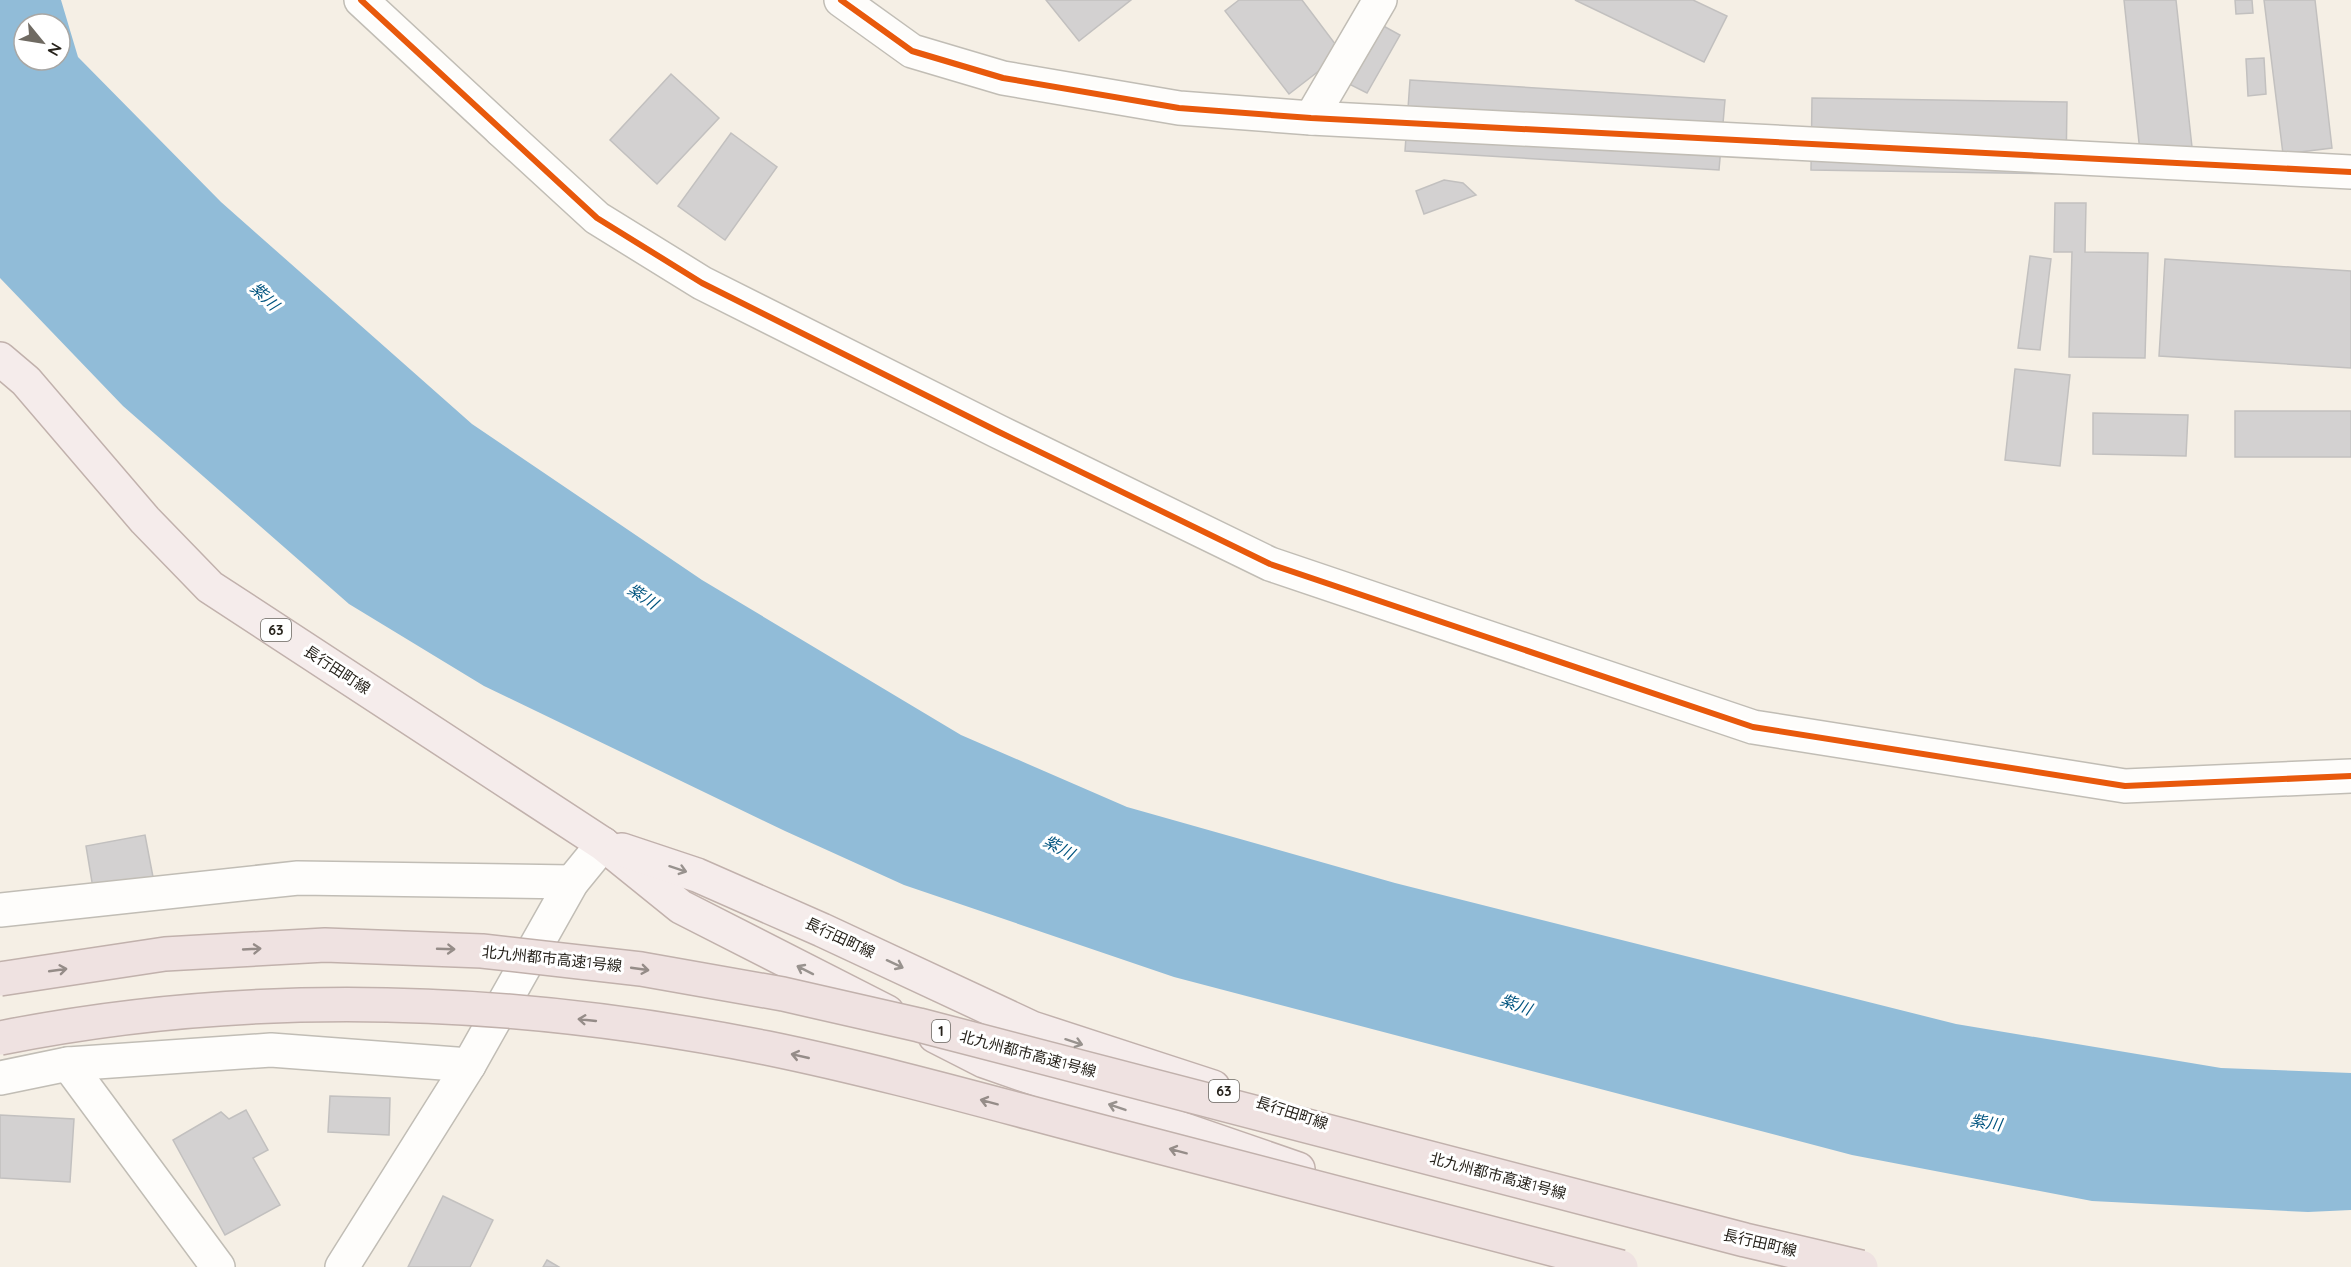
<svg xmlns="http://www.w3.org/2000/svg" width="2351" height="1267" viewBox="0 0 2351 1267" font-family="Quicksand,'Noto Sans JP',sans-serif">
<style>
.water{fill:#91bcd8;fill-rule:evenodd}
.building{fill:#d3d1d1;stroke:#c2c0bf;stroke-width:1.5}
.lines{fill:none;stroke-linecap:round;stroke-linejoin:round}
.minor-casing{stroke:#c1bdb5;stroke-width:36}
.tertiary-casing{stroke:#c1bdb5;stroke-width:36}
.primary-casing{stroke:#c1b1ac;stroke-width:36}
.minor{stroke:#fefdfb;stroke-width:33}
.tertiary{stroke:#fefdfb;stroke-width:33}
.primary{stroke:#f5eceb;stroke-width:33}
.motorway-bridge-casing{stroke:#c1b1ac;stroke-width:36;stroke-linecap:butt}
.motorway-bridge{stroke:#efe2e1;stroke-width:33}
.cycleway-casing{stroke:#fff;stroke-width:10}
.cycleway{stroke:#e8590c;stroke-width:6}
.oneway{stroke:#98928e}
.oneway2{stroke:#958c88}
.labels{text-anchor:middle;stroke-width:6;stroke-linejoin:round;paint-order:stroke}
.shield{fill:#fff;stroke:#686560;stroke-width:1.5}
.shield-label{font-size:14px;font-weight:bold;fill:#27231c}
.street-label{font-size:15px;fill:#27231c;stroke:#fff}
.water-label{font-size:16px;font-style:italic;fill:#00547f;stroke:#fff}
</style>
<rect width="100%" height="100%" fill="#f5efe5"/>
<path class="water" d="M 0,0 L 61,0 L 78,57 L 221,202 L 472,424 L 702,580 L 961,735 L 1127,807 L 1395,883 L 1956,1024 L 2221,1068 L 2351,1073 L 2351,1210 L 2308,1212 L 2092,1201 L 1852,1155 L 1174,977 L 904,885 L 785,831 L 484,686 L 349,604 L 123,406 L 0,278 ZM 24,24 L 60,24 L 60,60 L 24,60 Z"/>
<g class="building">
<path d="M 1046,0 L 1131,0 L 1079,41 Z"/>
<path d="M 1239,0 L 1302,0 L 1342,53 L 1289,94 L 1225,11 Z"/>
<path d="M 1575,0 L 1693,0 L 1727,16 L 1704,62 Z"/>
<path d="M 2124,0 L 2176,0 L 2192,147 L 2140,152 Z"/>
<path d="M 2235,0 L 2252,0 L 2253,13 L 2236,14 Z"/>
<path d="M 2264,0 L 2315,0 L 2332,148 L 2283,154 Z"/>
<path d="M 1378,23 L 1400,35 L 1367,93 L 1345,82 Z"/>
<path d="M 2264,58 L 2266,94 L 2248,96 L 2246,59 Z"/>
<path d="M 671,74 L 719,118 L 657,184 L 610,140 Z"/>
<path d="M 1410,80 L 1725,100 L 1719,170 L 1405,151 Z"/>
<path d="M 1812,98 L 2067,102 L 2066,174 L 1811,170 Z"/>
<path d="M 731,133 L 777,167 L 725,240 L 678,206 Z"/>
<path d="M 1444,180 L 1463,183 L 1476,195 L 1424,214 L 1416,191 Z"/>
<path d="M 2055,203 L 2086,203 L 2085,252 L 2148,253 L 2145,358 L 2069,357 L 2072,252 L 2054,252 Z"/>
<path d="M 2030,256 L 2051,259 L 2040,350 L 2018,348 Z"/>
<path d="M 2165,259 L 2351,271 L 2351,368 L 2159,356 Z"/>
<path d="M 2015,369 L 2070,375 L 2060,466 L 2005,460 Z"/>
<rect x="2235" y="411" width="116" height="46"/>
<path d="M 2093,413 L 2188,415 L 2186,456 L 2093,454 Z"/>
<path d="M 145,835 L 153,877 L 93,888 L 86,846 Z"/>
<path d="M 330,1096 L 390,1098 L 389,1135 L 328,1132 Z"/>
<path d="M 246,1110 L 268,1150 L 253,1158 L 280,1205 L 225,1235 L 173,1140 L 221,1112 L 229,1119 Z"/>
<path d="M 0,1115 L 74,1119 L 70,1182 L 0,1178 Z"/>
<path d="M 443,1196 L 493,1220 L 470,1267 L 408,1267 Z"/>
<path d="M 547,1260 L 559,1267 L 543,1267 Z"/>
</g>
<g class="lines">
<g class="minor-casing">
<g id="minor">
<path d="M 841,0 L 912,51 L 1003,78 L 1179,108 L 1311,118 L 2351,172"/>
<path d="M 1311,118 L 1380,0"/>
<path d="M 501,130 L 597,218 L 702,283 L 997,431 L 1270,564 L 1753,727 L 2125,786 L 2351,776"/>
<path d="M 0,910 L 298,878 L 572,882"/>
<path d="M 68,1064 L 218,1267"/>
<path d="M 0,1078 L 68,1064 L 271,1050 L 469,1065"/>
</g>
</g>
<g class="tertiary-casing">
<g id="tertiary">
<path d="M 361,0 L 501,130"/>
<path d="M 342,1267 L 469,1065 L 572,882 L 603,844"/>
</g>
</g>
<g class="primary-casing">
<g id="primary">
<path d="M 0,359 L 26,381 L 145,520 L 210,587 L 603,844 L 681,907 L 887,1012"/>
<path d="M 622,850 L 697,875 L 822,930 L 1032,1028 L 1213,1087"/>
<path d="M 935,1036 L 984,1061 L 1298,1169"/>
</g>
</g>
<use href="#minor" class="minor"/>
<use href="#tertiary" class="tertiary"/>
<use href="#primary" class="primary"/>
<g class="motorway-bridge-casing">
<g id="motorway-bridge">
<path d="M 0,979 L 165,954 L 325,945 L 482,951 L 641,969 L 783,994 L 919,1025 L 1745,1240 L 1861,1267"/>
<path d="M 0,1038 C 256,987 513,997 767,1048 C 884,1072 999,1105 1114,1135 C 1283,1179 1452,1223 1621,1267"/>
</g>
</g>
<use href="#motorway-bridge" class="motorway-bridge"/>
<g class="cycleway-casing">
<g id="cycleway">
<path d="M 361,0 L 597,218 L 702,283 L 997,431 L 1270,564 L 1753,727 L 2125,786 L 2351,776"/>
<path d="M 841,0 L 912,51 L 1003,78 L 1179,108 L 1311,118 L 2351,172"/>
</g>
</g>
<use href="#cycleway" class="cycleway"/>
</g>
<defs><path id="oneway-shaft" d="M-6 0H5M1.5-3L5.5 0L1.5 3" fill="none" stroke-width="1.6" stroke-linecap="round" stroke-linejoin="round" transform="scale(1.5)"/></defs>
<g class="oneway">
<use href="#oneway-shaft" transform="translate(678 869) rotate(18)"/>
<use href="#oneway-shaft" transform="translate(895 964) rotate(25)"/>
<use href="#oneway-shaft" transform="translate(805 970) rotate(-153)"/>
<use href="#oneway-shaft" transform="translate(1074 1042) rotate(18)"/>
<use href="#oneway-shaft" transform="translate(1117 1107) rotate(-161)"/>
</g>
<g class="oneway2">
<use href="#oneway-shaft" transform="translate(252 949) rotate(-3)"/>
<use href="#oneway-shaft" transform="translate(446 949) rotate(2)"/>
<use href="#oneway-shaft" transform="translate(640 969) rotate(8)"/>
<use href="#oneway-shaft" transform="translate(58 970) rotate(-8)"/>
<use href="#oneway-shaft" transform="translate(587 1020) rotate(-174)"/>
<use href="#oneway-shaft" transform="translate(800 1056) rotate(-167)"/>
<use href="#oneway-shaft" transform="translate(989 1102) rotate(-165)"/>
<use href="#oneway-shaft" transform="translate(1178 1151) rotate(-165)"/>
</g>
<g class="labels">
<g class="shield">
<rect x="261" y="619" width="30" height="22" rx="4.5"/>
<rect x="932" y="1020" width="18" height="22" rx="4.5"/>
<rect x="1209" y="1080" width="30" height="22" rx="4.5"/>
</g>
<g class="shield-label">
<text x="276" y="635">63</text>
<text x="941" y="1036">1</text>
<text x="1224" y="1096">63</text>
</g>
<g class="street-label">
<text transform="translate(337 670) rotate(33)" y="5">長行田町線</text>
<text transform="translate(840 938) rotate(25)" y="5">長行田町線</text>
<text transform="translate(552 959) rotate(6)" y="5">北九州都市高速1号線</text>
<text transform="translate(1028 1054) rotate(15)" y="5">北九州都市高速1号線</text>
<text transform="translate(1292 1113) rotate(18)" y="5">長行田町線</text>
<text transform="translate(1498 1176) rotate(15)" y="5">北九州都市高速1号線</text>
<text transform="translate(1760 1243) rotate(13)" y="5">長行田町線</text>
</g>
<g class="water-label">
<text transform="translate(265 296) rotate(44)" y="6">紫川</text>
<text transform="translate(643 596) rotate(33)" y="6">紫川</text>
<text transform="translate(1059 847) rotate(28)" y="6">紫川</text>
<text transform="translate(1516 1004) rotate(20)" y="6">紫川</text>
<text transform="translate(1986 1122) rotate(9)" y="6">紫川</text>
</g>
</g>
<g transform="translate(42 42) rotate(120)"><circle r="28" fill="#ffffff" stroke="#a9a7a4" stroke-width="1.5"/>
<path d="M0-4.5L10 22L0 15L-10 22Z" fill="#6f6a62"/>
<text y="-9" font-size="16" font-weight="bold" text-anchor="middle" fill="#27231c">N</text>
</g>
</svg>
